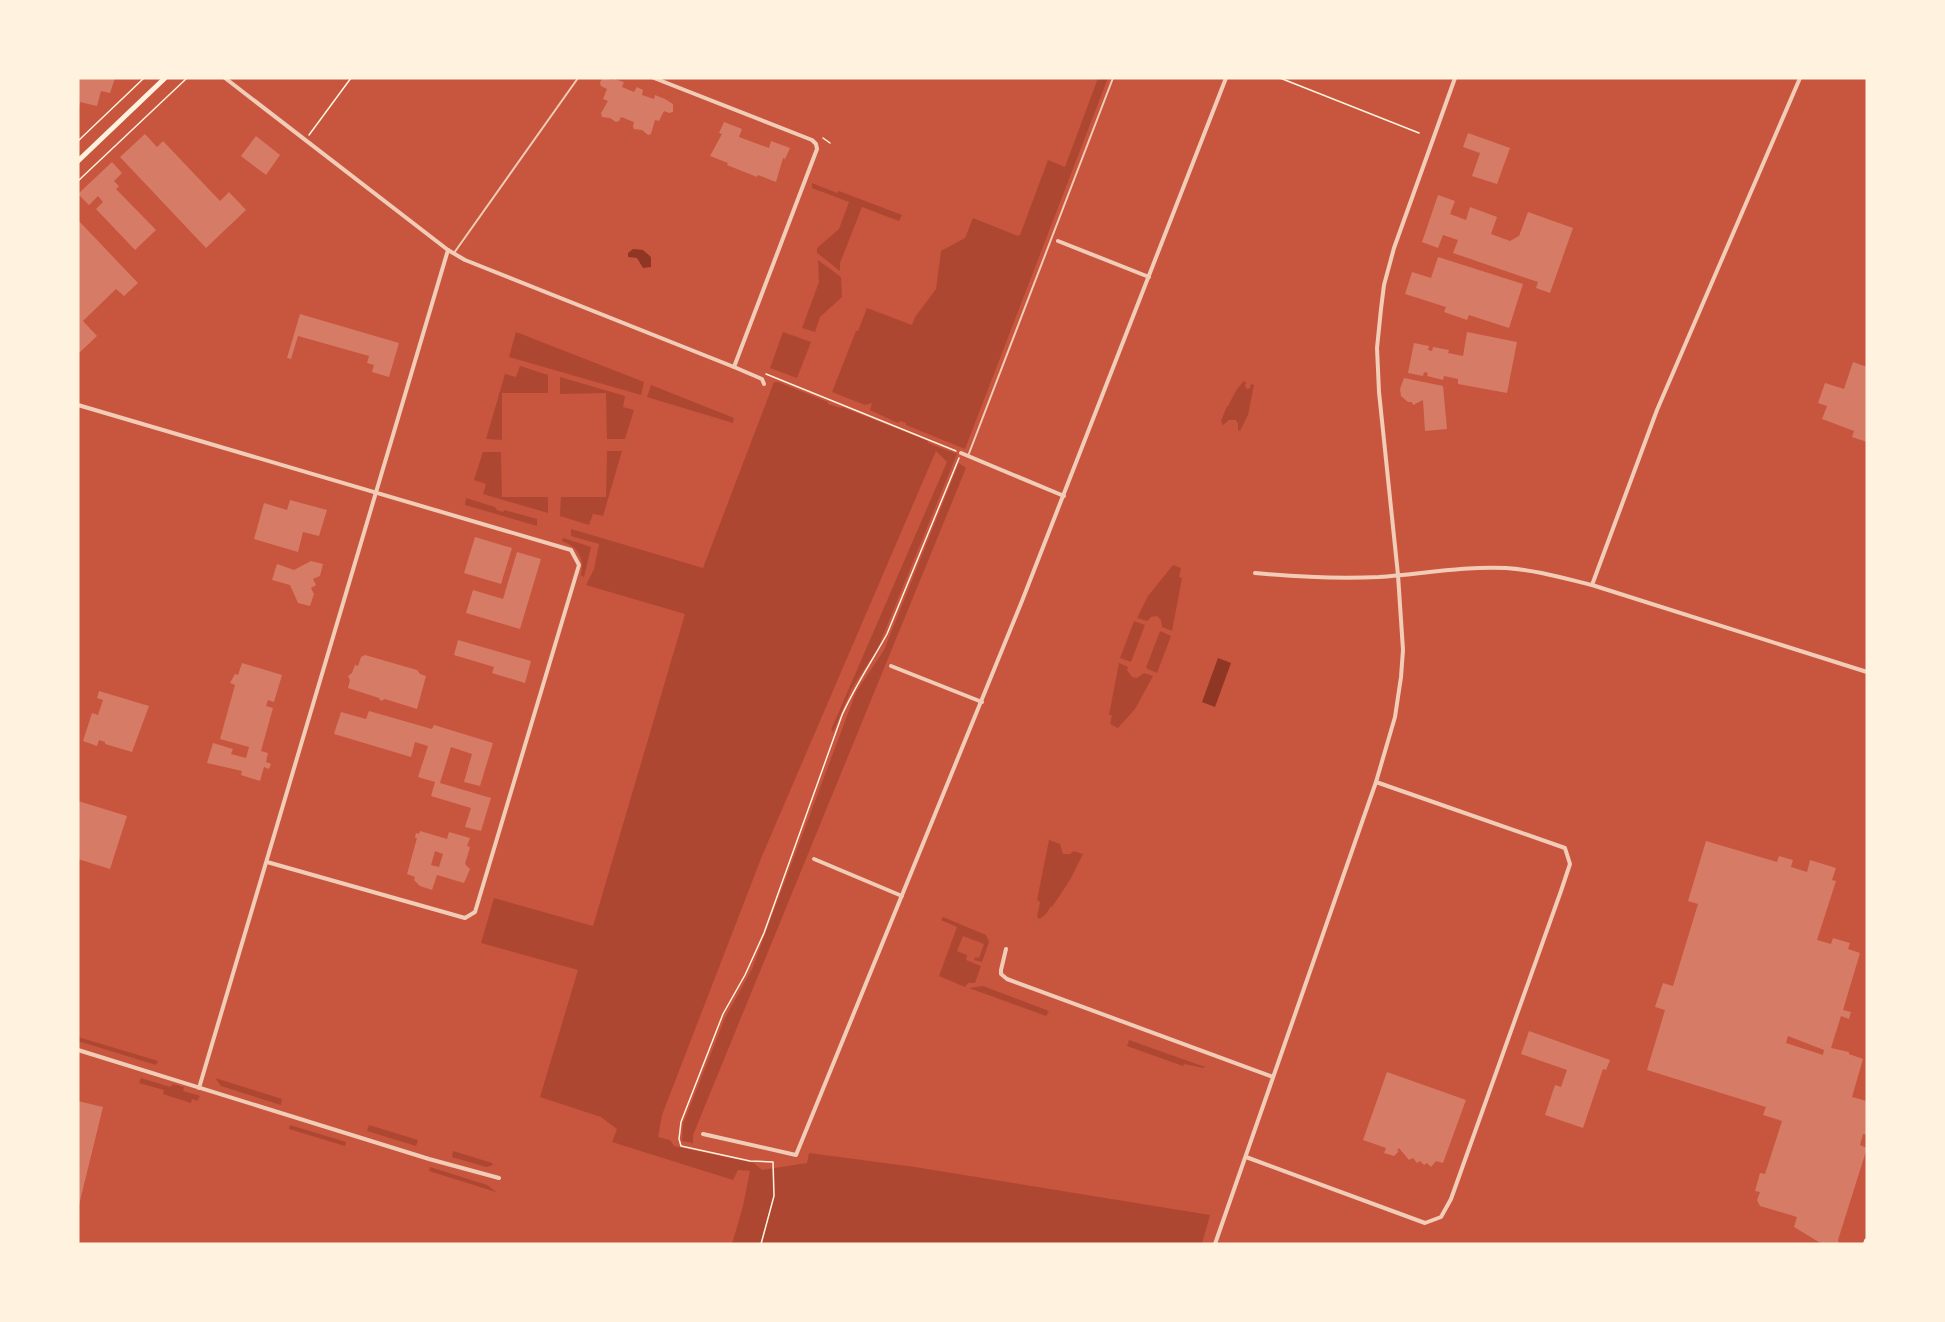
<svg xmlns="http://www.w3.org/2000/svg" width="1945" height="1322" viewBox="0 0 1945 1322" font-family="Quicksand,sans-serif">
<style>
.green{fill:#ae4732}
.water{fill:#8f3625}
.building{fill:#d67c66;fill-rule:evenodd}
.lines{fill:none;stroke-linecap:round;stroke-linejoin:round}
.path{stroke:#fff3e0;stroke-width:1.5}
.service{stroke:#f1ccb7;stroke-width:2}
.minor{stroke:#f1ccb7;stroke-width:4}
.secondary{stroke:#fff3e0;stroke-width:5}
.primary{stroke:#fff3e0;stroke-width:6}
</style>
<rect width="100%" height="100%" fill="#c8553d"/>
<g class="green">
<path d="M 1098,78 L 1108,78 L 965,449 L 906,425 L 906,423 L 900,421 L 898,423 L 870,410 L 872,403 L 865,405 L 832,392 L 856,331 L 858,331 L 867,308 L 912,325 L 915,317 L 936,289 L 941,251 L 965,238 L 973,218 L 1018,236 L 1020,235 L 1048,160 L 1065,167 Z"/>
<path d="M 812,183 L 837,193 L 839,191 L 902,215 L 899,221 L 862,207 L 840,263 L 840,271 L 817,253 L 817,248 L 839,229 L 849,202 L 812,188 Z"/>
<path d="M 818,260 L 841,277 L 842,297 L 820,317 L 815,332 L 802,328 L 819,282 Z"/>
<path d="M 516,332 L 644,382 L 641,395 L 509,357 Z"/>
<path d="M 783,332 L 811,342 L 797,378 L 770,368 Z"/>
<path d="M 520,366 L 548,375 L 548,393 L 502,393 L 502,440 L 486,439 L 505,374 L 516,377 Z"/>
<path d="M 560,377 L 625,396 L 623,407 L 634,410 L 625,439 L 607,439 L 606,393 L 560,394 Z"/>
<path d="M 1244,381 L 1246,382 L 1245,386 L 1247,389 L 1250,388 L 1251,384 L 1254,385 L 1248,415 L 1240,431 L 1238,430 L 1238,424 L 1236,420 L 1229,420 L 1223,425 L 1221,421 L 1227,406 L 1228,406 L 1237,389 Z"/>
<path d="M 774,382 L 778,382 L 828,402 L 828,404 L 841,408 L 842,407 L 928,441 L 928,443 L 957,454 L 878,648 L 852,688 L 833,732 L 831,730 L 947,462 L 936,451 L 762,856 L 662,1115 L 658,1137 L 670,1140 L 674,1146 L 754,1163 L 762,1170 L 807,1163 L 809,1153 L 915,1167 L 1210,1215 L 1202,1244 L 732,1244 L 743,1206 L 750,1171 L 738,1170 L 733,1180 L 612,1142 L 617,1129 L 601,1117 L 540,1097 L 578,970 L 481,943 L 494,898 L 593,926 L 685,614 L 586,585 L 594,569 L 599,544 L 571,536 L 571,529 L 703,568 Z"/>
<path d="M 651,385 L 734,418 L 733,423 L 647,397 Z"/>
<path d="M 607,451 L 622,451 L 603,516 L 593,514 L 589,525 L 560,516 L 561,497 L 606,497 Z"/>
<path d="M 483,452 L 501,452 L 502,497 L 548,497 L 548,513 L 483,494 L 486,484 L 474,480 Z"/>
<path d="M 959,463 L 966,468 L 693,1135 L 693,1143 L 682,1141 L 683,1124 L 725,1018 L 752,969 L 856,692 L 884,650 Z"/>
<path d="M 466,498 L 495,507 L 497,510 L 503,512 L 504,510 L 537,519 L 537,526 L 465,505 Z"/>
<path d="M 563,538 L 591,547 L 584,577 L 581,575 C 585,558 578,547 562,541 Z"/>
<path d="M 1173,565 L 1181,568 L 1179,577 L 1182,578 L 1172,631 L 1162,627 L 1161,620 L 1157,616 L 1151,617 L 1147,621 L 1137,618 L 1148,596 Z"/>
<path d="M 1134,621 L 1145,625 L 1131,662 L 1120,658 Z"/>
<path d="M 1160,631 L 1171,636 L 1157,673 L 1146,668 Z"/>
<path d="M 1119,663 L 1128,667 L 1127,670 L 1132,677 L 1137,678 L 1144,673 L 1153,676 L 1135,709 L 1118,728 L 1110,724 L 1112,715 L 1109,715 Z"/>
<path d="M 1049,840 L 1060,844 L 1063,854 L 1070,854 L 1074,851 L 1083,854 L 1070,880 L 1052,907 L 1051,906 L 1046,914 L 1040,919 L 1037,917 L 1040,902 L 1037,900 Z"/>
<path d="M 943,917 L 986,935 L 989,942 L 982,962 L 974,960 L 975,957 L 979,958 L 984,944 L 963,936 L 957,951 L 967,955 L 966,960 L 981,966 L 975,983 L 968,983 L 965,987 L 939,976 L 957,927 L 941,920 Z"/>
<path d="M 983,986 L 1049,1011 L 1046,1016 L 969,988 Z"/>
<path d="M 78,1037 L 158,1061 L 156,1065 L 78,1041 Z"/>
<path d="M 1129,1040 L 1205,1067 L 1204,1068 L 1184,1064 L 1183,1066 L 1127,1046 Z"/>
<path d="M 141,1078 L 170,1087 L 173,1084 L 184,1087 L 183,1091 L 200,1096 L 197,1101 L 192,1099 L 191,1103 L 163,1094 L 164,1090 L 139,1083 Z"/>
<path d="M 215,1078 L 282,1099 L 281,1105 L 221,1086 Z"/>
<path d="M 290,1125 L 346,1142 L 345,1146 L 289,1129 Z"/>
<path d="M 369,1125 L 418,1140 L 416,1146 L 367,1131 Z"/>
<path d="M 453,1151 L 492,1163 L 493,1165 L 486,1167 L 452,1157 Z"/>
<path d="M 430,1167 L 487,1185 L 496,1192 L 429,1171 Z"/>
</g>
<g class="water">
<path d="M 633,249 L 643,250 L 651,257 L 651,267 L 643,268 L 637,258 L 628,257 L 628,253 Z"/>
<path d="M 1218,658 L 1231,663 L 1215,707 L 1202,702 Z"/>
</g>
<g class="building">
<path d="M 78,78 L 115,78 L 110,93 L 101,91 L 97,106 L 80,102 L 79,108 Z"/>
<path d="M 602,78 L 614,80 L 614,79 L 624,82 L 622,87 L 634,92 L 637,87 L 643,90 L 642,95 L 654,99 L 655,95 L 665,99 L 673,104 L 673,112 L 669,113 L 664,111 L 659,121 L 655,120 L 651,134 L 648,135 L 642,130 L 634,129 L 633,126 L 634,122 L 621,117 L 619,121 L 616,122 L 610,118 L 602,117 L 601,113 L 608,101 L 603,99 L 607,89 L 601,86 L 600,83 Z"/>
<path d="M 724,122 L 742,129 L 739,137 L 769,148 L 771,141 L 790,148 L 785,159 L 783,158 L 776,182 L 758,175 L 757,177 L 727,165 L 728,163 L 710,156 L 722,134 L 719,133 Z"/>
<path d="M 1468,133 L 1510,148 L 1497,184 L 1472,176 L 1480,153 L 1463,147 Z"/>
<path d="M 145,134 L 157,147 L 163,141 L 220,201 L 229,192 L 246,210 L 206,248 L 120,157 Z"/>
<path d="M 256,136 L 280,155 L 266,175 L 241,156 Z"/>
<path d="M 112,162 L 122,173 L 114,181 L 119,186 L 116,189 L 156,230 L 135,250 L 96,209 L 103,202 L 98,196 L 89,205 L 78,194 Z"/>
<path d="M 1438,195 L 1455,201 L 1450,214 L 1466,220 L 1470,207 L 1497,217 L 1491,234 L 1510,241 L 1519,236 L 1528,212 L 1573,228 L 1550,293 L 1536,288 L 1538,282 L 1453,253 L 1458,240 L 1443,235 L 1438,248 L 1422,242 Z"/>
<path d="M 78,220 L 138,283 L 124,296 L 116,289 L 83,321 L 97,336 L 78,354 Z"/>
<path d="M 1438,257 L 1523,284 L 1509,328 L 1469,315 L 1467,320 L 1444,312 L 1446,307 L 1405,294 L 1412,272 L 1431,278 Z"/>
<path d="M 300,314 L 399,343 L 389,377 L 372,372 L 374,365 L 367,363 L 369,356 L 298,336 L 291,359 L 287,358 Z"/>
<path d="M 1467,332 L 1517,342 L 1507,393 L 1458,384 L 1458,379 L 1444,376 L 1443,380 L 1427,376 L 1428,373 L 1424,372 L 1423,376 L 1408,373 L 1414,343 L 1429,346 L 1428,350 L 1432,351 L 1433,347 L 1449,350 L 1448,353 L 1463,356 Z"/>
<path d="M 1853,362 L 1867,367 L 1867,442 L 1852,437 L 1854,431 L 1822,419 L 1827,406 L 1818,403 L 1825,383 L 1844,389 Z"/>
<path d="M 1404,378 L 1443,386 L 1447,429 L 1425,431 L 1423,400 L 1413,405 L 1412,402 L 1408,402 L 1401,396 L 1400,389 Z"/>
<path d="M 290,500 L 327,510 L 319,536 L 303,532 L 298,552 L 254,539 L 264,503 L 287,510 Z"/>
<path d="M 475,537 L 512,548 L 501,584 L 464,573 Z"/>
<path d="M 517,552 L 541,559 L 520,629 L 466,613 L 473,590 L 503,599 Z"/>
<path d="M 311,561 L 323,564 L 320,576 L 313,579 L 316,585 L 311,588 L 314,594 L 310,606 L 298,603 L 290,585 L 272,580 L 277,564 L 294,570 Z"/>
<path d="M 458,640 L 531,661 L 525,683 L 492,673 L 494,667 L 454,655 Z"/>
<path d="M 365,655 L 417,670 L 420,674 L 426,676 L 417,709 L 385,699 L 381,701 L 379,698 L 348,688 L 350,680 L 348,676 L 352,673 L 355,665 L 358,666 L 361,657 Z"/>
<path d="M 242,663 L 282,675 L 274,702 L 268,700 L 266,706 L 273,708 L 261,751 L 268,753 L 266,762 L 271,764 L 269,769 L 264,767 L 260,781 L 241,775 L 242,771 L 207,763 L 213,743 L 233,749 L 231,754 L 246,758 L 249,747 L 220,739 L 235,685 L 230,683 L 235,674 L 238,675 Z"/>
<path d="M 99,691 L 149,706 L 132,752 L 105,744 L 105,742 L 99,740 L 97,746 L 83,741 L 92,713 L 98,715 L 103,700 L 97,698 Z"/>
<path d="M 369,711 L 432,729 L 434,725 L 493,743 L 480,786 L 464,782 L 472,754 L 451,747 L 440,783 L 491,798 L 481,831 L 465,827 L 471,808 L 431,796 L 435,782 L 418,777 L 428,746 L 415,742 L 411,757 L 334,734 L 341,712 L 366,719 Z"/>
<path d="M 78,801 L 127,816 L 110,869 L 78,859 Z"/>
<path d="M 420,831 L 447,839 L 449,832 L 470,838 L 467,846 L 470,847 L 465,864 L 470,869 L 464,883 L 437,875 L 432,890 L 420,886 L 414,880 L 415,877 L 407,874 L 417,838 L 415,838 L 416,833 L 419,834 ZM 435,851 L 443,854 L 439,867 L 431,865 Z"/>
<path d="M 1706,841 L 1777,862 L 1779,856 L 1793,860 L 1791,867 L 1807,872 L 1810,860 L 1836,868 L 1832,880 L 1836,881 L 1817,940 L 1831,944 L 1833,938 L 1850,943 L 1848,949 L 1860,953 L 1843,1010 L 1851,1012 L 1849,1019 L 1841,1016 L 1831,1048 L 1849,1052 L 1849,1054 L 1863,1059 L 1852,1097 L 1867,1101 L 1867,1135 L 1863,1134 L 1860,1145 L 1867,1148 L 1838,1240 L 1839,1244 L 1822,1244 L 1794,1227 L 1797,1217 L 1760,1206 L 1757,1200 L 1760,1192 L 1755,1191 L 1760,1173 L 1765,1174 L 1782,1121 L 1763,1115 L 1766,1107 L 1647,1070 L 1665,1010 L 1655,1007 L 1663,983 L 1673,986 L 1698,904 L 1688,901 ZM 1788,1036 L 1824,1050 L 1823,1055 L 1786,1043 Z"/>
<path d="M 1529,1031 L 1610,1060 L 1606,1070 L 1603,1069 L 1583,1128 L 1545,1115 L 1555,1085 L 1561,1087 L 1567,1070 L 1521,1054 Z"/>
<path d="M 1387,1072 L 1466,1100 L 1443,1163 L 1436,1161 L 1431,1167 L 1427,1163 L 1424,1165 L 1420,1161 L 1417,1163 L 1413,1158 L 1409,1160 L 1399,1148 L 1397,1151 L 1399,1151 L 1394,1156 L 1384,1153 L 1386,1148 L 1363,1140 Z"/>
<path d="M 78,1101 L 103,1107 L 79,1205 L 78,1205 Z"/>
</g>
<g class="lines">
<g class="path">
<path d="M 1280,78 L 1419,133"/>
<path d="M 309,135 L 351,78"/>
<path d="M 823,138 L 830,143"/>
<path d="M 78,141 L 144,78"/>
<path d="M 78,181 L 187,78"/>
<path d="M 766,374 L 956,451"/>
<path d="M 761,1244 L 774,1196 L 773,1162 L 750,1161 L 681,1146 L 679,1139 L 681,1122 L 723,1014 L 745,975 L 764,933 L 842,715 C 855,686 872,661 887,634 L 959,458"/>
</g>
<g class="service">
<path d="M 454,253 L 578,78"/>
<path d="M 968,456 L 1113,78"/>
</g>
<g class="minor">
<path d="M 225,78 L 448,250 L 465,260 L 734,367 L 762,379 L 764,384"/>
<path d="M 654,78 L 812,140 L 816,144 L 817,149 L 734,367"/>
<path d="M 1058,241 L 1149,277"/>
<path d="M 78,405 L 571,550 L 579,565 L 475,912 L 465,918 L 267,862"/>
<path d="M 961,453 L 1064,496"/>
<path d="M 1255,573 C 1297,577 1337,579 1379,577 C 1421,574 1464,566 1506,568 C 1536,570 1563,578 1592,585 L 1867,672"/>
<path d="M 1592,585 L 1657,410 L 1800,78"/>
<path d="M 891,666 L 982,702"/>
<path d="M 814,859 L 902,896"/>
<path d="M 1006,949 L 1001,970 L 1001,974 L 1007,979 L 1273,1077"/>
<path d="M 78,1050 L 429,1159 L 499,1178"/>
<path d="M 199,1088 L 448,250"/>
<path d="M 703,1134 L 796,1155 L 1022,601 L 1226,78"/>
<path d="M 1246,1157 L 1425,1223 L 1441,1217 L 1451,1199 L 1561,891 L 1570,864 L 1565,848 L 1376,782"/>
<path d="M 1215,1244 L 1376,782 L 1395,717 L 1401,677 L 1403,650 L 1398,575 L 1379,392 L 1377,348 L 1381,309 L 1384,285 L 1394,248 L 1455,78"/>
</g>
<path class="secondary" d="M 78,161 L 165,78"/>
<path class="primary" d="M 1866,1244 L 1867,1241"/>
</g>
<rect width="1945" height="1322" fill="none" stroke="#fff3e0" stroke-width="159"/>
</svg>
